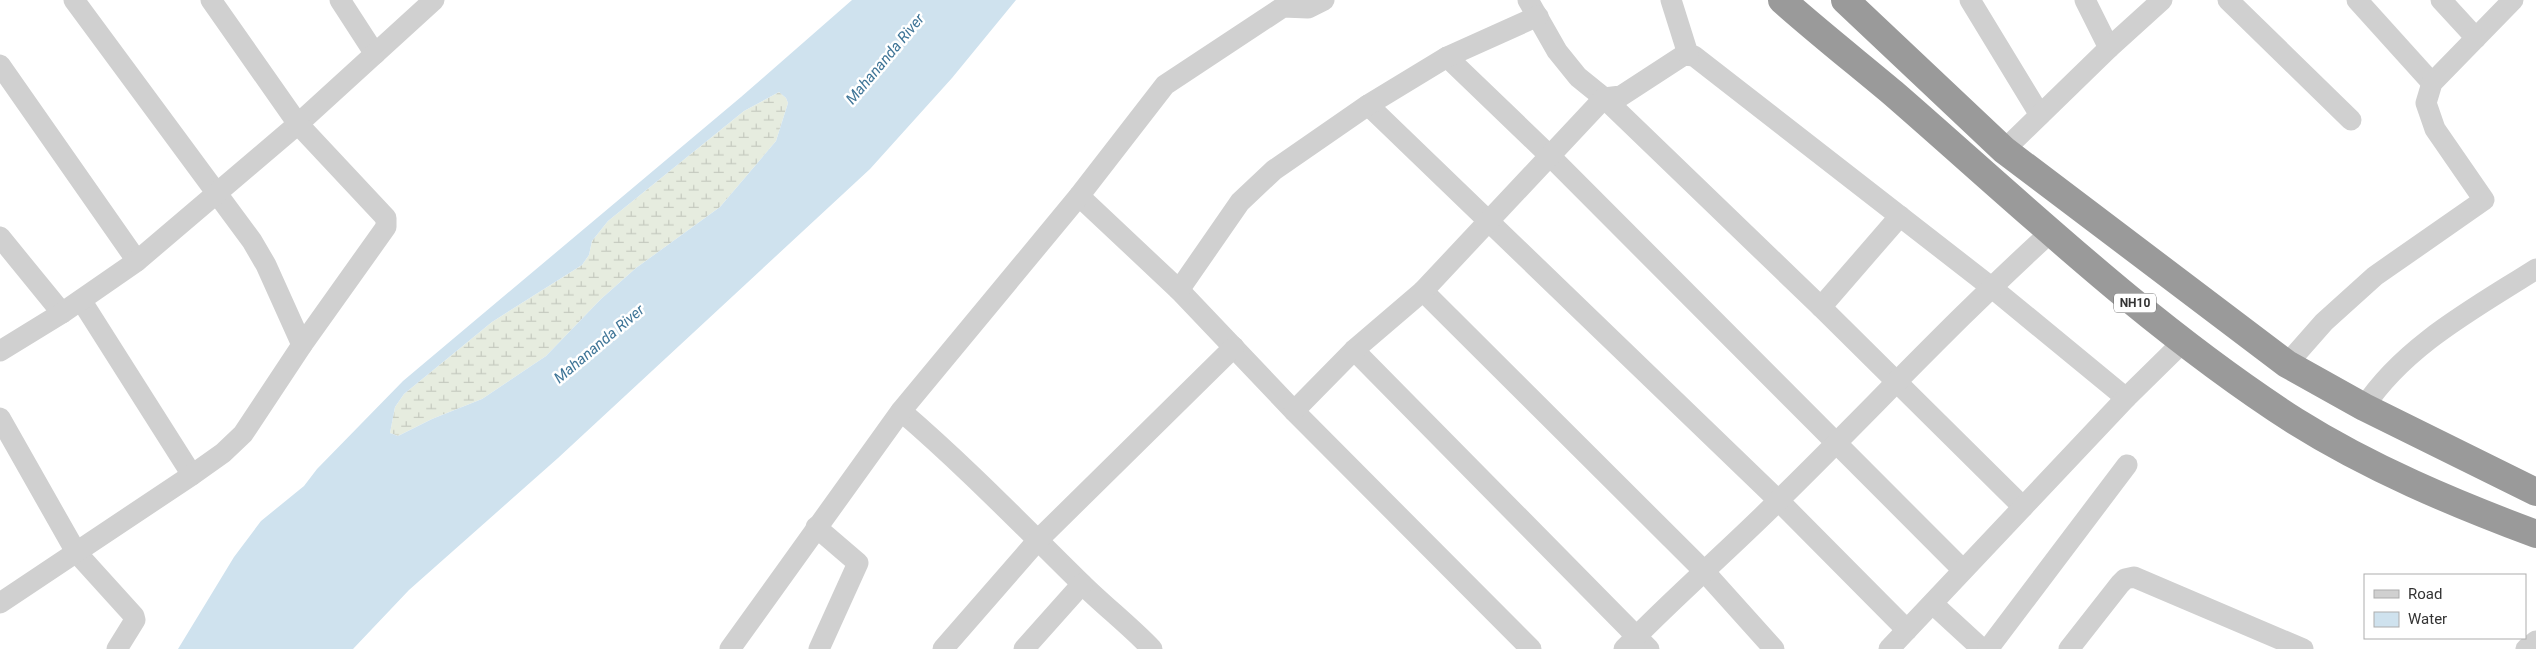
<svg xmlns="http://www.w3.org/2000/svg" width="2536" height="649" viewBox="0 0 2536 649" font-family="Roboto,sans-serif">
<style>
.wetland{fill:url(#wetland-marsh)}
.water{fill:#cfe2ee;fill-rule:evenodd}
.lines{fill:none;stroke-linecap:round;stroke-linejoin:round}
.street{stroke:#d0d0d0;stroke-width:21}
.highway{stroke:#9a9a9a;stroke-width:28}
.labels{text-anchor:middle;stroke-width:5;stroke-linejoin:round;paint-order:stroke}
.shield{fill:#fff;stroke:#707070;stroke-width:1}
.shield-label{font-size:12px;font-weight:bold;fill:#333}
.water-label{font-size:15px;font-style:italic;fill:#3f7597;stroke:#fff}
</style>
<defs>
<pattern id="wetland-marsh" width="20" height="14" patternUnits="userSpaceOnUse" patternTransform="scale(1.25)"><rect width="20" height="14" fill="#e6ecdf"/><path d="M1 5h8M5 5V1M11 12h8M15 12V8" fill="none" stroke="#c6cbc0"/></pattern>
</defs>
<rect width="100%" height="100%" fill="#fff"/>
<path class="wetland" d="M 779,92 L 786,98 L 788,103 L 776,141 L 720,207 L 636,268 L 601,299 L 546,356 L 482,399 L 432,419 L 398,436 L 390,433 L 395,407 L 404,394 L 492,322 L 582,265 L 589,255 L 592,241 L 608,221 L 744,111 Z"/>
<path class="water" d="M 852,0 L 1016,0 L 952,78 L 870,169 L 558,458 L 409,590 L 353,649 L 178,649 L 234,557 L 261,521 L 304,486 L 317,469 L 403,381 L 741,97 ZM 779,92 L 786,98 L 788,103 L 776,141 L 720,207 L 636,268 L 601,299 L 546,356 L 482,399 L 432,419 L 398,436 L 390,433 L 395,407 L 404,394 L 492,322 L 582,265 L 589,255 L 592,241 L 608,221 L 744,111 Z"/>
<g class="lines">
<g class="street">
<path d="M 74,0 L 252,241 L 266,265 L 302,345"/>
<path d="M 340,0 L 375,54"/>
<path d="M 1528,0 L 1557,51 L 1578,77 L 1604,98 L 1621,96 L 1684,55 L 1694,56 L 1991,287 L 2126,398"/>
<path d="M 1671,0 L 1688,54"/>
<path d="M 1970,0 L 2040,115"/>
<path d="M 2085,0 L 2109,48"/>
<path d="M 2228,0 L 2351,120"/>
<path d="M 2357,0 L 2432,83"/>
<path d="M 2441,0 L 2476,38"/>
<path d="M 1447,57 L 1549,155 L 1963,570"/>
<path d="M 0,65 L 137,261"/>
<path d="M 1368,105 L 1779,501 L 1907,630"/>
<path d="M 2004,150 L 2109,48 L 2162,0"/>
<path d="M 1079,196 L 1179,290 L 1294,411 L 1531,649"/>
<path d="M 0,237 L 62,313"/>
<path d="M 1179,290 L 1240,202 L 1274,170 L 1368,105 L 1447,57 L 1538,16"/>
<path d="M 1423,291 L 1703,570 L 1774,649"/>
<path d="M 81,300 L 192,475"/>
<path d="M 1821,307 L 1900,216"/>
<path d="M 1354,350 L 1649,649"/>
<path d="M 0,351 L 62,313 L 137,261 L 298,124 L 434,0"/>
<path d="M 2287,364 L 2324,322 L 2375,276 L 2484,200 L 2435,129 L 2426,103 L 2432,83 L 2513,0"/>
<path d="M 2364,407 C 2405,345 2475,308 2536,269"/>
<path d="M 901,411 C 964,465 1021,524 1080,582 C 1103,605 1129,625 1152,649"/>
<path d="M 1294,411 L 1354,350 L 1423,291 L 1604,98 L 1821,307 L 2023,507"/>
<path d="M 0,418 L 76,552 L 134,616 L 135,620 L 117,649"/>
<path d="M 816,527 L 858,563 L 819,649"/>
<path d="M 0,603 L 192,475 L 223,453 L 243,434 L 302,345 L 386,227 L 386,218 L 298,124 L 211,0"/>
<path d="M 1933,604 L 1982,649"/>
<path d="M 730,649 L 901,411 L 1079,196 L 1165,85 L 1283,7 L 1308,8 L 1324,0"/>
<path d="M 943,649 L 1038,540 L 1234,347"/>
<path d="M 1024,649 L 1082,584"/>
<path d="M 1624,649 C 1674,597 1728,551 1779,500 C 1870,411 1956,318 2051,232"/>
<path d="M 1889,649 L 2126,398 L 2184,341"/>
<path d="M 1988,649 L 2127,465"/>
<path d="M 2069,649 L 2120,584 L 2125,579 L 2134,577 L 2303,649"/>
<path d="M 2526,649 L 2536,641"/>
</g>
<g class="highway">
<path d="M 1782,0 C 1818,32 1856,62 1893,93 C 2023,206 2149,327 2295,421 C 2370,468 2453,503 2536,534"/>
<path d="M 1845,0 L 2004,150 L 2287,364 L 2364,407 L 2536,492"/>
</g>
</g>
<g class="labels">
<rect class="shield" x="2114" y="293.5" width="42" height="19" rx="4"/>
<g class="shield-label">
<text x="2135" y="307">NH10</text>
</g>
<g class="water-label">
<text transform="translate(885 59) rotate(-50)" y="5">Mahananda River</text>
<text transform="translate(599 344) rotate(-40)" y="5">Mahananda River</text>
</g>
</g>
<rect x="2364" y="574" width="162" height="65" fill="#ffffff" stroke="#adadad"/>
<rect x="2374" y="590" width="25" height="8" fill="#d0d0d0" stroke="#adadad"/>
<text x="2408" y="599" font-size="15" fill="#333333">Road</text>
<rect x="2374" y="612" width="25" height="15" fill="#cfe2ee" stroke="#adadad"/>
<text x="2408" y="624" font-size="15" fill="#333333">Water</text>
</svg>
